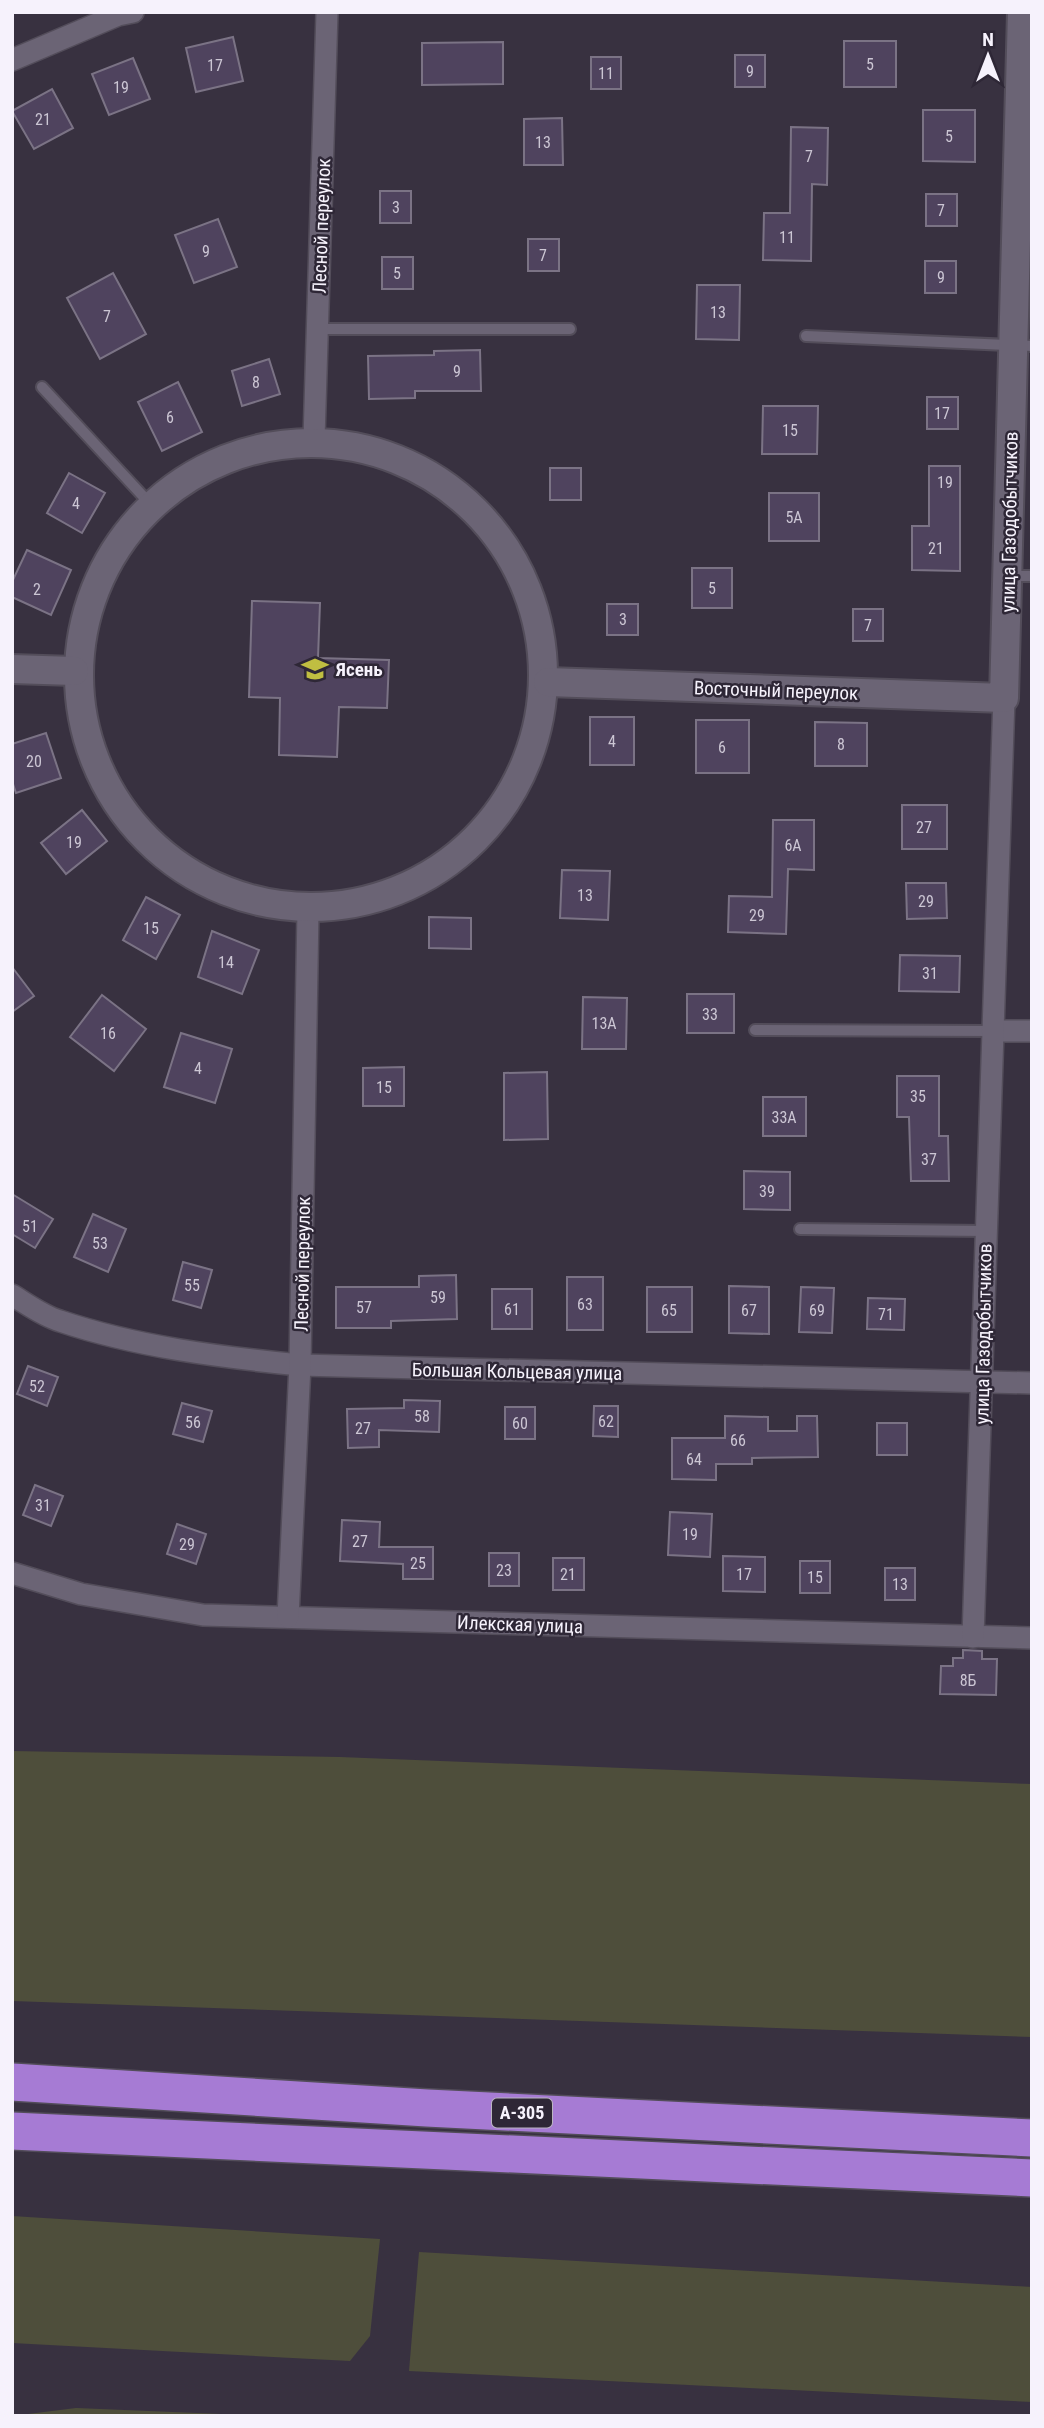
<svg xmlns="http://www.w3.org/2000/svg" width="1044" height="2428" viewBox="0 0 1044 2428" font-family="'Roboto Condensed',sans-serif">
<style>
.green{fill:#4e4e3b}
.building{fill:#4f435e;stroke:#7b7385;stroke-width:2}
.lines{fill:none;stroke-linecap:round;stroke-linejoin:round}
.service-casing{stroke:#534d5a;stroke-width:14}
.minor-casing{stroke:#534d5a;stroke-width:24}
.tertiary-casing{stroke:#534d5a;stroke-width:32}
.trunk-casing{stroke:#534d5a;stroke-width:40}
.service{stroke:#6b6475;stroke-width:10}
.minor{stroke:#6b6475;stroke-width:21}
.tertiary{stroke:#6b6475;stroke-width:28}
.trunk{stroke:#a67bd4;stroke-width:37}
.labels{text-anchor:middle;stroke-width:5;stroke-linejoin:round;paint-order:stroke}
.number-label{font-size:16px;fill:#ccc6d4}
.shield{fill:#2e2736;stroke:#bab5c1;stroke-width:2}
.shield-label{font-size:18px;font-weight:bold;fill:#f6f2fc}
.street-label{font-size:19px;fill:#f6f2fc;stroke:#2e2736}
.poi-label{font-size:19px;font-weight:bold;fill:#f6f2fc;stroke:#2e2736;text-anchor:start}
</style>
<rect width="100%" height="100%" fill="#383140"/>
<g class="green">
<path d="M 12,1751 L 340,1757 L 1032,1784 L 1032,2037 L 12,2001 Z"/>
<path d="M 12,2216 L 380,2239 L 370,2336 L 350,2361 L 12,2343 Z"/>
<path d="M 419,2252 L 1032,2287 L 1032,2402 L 409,2371 Z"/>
<path d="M 76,2408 L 246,2415 L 265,2416 L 12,2416 Z"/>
</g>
<g class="building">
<path d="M 233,37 L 243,81 L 196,92 L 186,48 Z"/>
<rect x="844" y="41" width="52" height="46"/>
<path d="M 503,42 L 503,84 L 422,85 L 422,43 Z"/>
<rect x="735" y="55" width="30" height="32"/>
<rect x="591" y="57" width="30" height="32"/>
<path d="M 133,58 L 150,99 L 109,115 L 92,74 Z"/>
<path d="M 52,89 L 73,128 L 34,149 L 12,111 Z"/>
<path d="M 923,110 L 975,110 L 975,162 L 923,161 Z"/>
<path d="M 562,118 L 563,165 L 524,165 L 524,119 Z"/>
<path d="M 791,127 L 828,128 L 827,185 L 812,184 L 811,261 L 763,260 L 764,213 L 790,213 Z"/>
<rect x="380" y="191" width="31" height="32"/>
<rect x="926" y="194" width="31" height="32"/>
<path d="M 218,219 L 237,267 L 194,283 L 175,235 Z"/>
<rect x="528" y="239" width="31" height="32"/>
<rect x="382" y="257" width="31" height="32"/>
<rect x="925" y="261" width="31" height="32"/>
<path d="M 113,273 L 146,334 L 100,359 L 67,298 Z"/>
<path d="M 697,285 L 740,285 L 739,340 L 696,339 Z"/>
<path d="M 480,350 L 481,391 L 415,391 L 415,398 L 369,399 L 368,356 L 434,355 L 434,351 Z"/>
<path d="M 269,359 L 280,394 L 242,406 L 232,371 Z"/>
<path d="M 178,382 L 202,432 L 162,451 L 138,402 Z"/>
<rect x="927" y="397" width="31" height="32"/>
<path d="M 763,406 L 818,406 L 817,454 L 762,454 Z"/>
<path d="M 929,466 L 960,466 L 960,571 L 912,570 L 912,526 L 929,526 Z"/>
<rect x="550" y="468" width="31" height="32"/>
<path d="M 69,473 L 105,493 L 82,533 L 47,513 Z"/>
<rect x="769" y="493" width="50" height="48"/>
<path d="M 27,550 L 71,570 L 51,615 L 12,597 L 12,582 Z"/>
<rect x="692" y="568" width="40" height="40"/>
<path d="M 252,601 L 320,603 L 318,658 L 389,660 L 387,708 L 339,707 L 337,757 L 279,755 L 280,698 L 249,697 Z"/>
<rect x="607" y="604" width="31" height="31"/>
<rect x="853" y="609" width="30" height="32"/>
<rect x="590" y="717" width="44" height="48"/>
<rect x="696" y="720" width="53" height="53"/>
<path d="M 815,722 L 867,723 L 867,766 L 815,766 Z"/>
<path d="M 46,733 L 61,778 L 16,793 L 12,781 L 12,744 Z"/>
<rect x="902" y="805" width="45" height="44"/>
<path d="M 82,810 L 107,841 L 66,874 L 41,843 Z"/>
<path d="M 773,820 L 814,820 L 814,870 L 788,869 L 786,934 L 728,932 L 729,896 L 772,897 Z"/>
<path d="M 562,870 L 610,871 L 608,920 L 560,918 Z"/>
<path d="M 906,883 L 946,883 L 947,918 L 907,919 Z"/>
<path d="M 146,897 L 180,915 L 156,959 L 123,940 Z"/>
<path d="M 429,917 L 471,918 L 471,949 L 429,948 Z"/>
<path d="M 212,931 L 259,950 L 242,994 L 198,977 Z"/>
<path d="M 900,955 L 960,956 L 959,992 L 899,991 Z"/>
<path d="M 12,967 L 34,996 L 12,1012 Z"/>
<rect x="687" y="994" width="47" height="39"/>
<path d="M 102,995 L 146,1029 L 114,1071 L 70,1037 Z"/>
<path d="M 583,997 L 627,998 L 626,1049 L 582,1049 Z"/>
<path d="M 181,1033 L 232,1049 L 215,1103 L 164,1087 Z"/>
<path d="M 404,1067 L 404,1106 L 363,1106 L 363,1068 Z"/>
<path d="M 547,1072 L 548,1139 L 504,1140 L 504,1073 Z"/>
<path d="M 897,1076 L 939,1076 L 939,1136 L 948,1136 L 949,1181 L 911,1181 L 909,1117 L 897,1117 Z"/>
<rect x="763" y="1097" width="43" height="39"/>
<path d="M 744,1171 L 790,1172 L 790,1210 L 744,1209 Z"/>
<path d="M 12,1194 L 53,1219 L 35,1248 L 12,1234 Z"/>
<path d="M 93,1214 L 126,1229 L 108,1272 L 74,1257 Z"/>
<path d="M 183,1262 L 212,1270 L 201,1308 L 173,1300 Z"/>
<path d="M 456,1275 L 457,1319 L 391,1321 L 391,1328 L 336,1328 L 336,1287 L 419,1287 L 419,1276 Z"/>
<rect x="567" y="1277" width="36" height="53"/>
<path d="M 729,1286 L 769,1287 L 769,1334 L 729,1333 Z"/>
<rect x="647" y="1287" width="45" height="45"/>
<path d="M 801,1287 L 834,1288 L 832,1333 L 799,1332 Z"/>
<rect x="492" y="1289" width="40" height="40"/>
<path d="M 868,1298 L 905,1299 L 904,1330 L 867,1329 Z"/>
<path d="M 28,1366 L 58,1377 L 47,1406 L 17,1394 Z"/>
<path d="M 404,1400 L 440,1401 L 439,1432 L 379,1430 L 379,1447 L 348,1448 L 347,1409 L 404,1408 Z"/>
<path d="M 182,1403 L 212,1411 L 203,1442 L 173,1434 Z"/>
<path d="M 594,1406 L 618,1406 L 618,1437 L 593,1436 Z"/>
<rect x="505" y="1407" width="30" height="32"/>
<path d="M 725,1416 L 768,1417 L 768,1431 L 797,1431 L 797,1416 L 817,1416 L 818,1457 L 752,1458 L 752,1464 L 716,1464 L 716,1480 L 672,1479 L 672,1438 L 725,1438 Z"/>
<rect x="877" y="1423" width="30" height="32"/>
<path d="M 35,1485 L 63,1496 L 51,1526 L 23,1515 Z"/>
<path d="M 670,1512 L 712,1514 L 710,1557 L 668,1555 Z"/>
<path d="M 342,1520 L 380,1522 L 379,1547 L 433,1547 L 433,1579 L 403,1579 L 403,1564 L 340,1561 Z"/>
<path d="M 177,1524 L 206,1534 L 196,1564 L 167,1554 Z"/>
<rect x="489" y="1553" width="30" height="33"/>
<path d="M 723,1556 L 765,1557 L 765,1592 L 723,1591 Z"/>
<rect x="553" y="1558" width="31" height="32"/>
<rect x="800" y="1561" width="30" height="32"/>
<rect x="885" y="1568" width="30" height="32"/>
<path d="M 963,1650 L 982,1651 L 982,1659 L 997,1659 L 996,1695 L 940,1694 L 941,1666 L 953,1666 L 953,1658 L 963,1658 Z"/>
</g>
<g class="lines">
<g class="service-casing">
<g id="service">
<path d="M 318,329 L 570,329"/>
<path d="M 806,336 L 1032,346"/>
<path d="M 42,387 L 153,507"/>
<path d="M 1007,576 L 1032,576"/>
<path d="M 755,1030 L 992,1031"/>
<path d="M 800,1229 L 986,1231"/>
</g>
</g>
<g class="minor-casing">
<g id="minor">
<path d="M 12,60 L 118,15 L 133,12"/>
<path d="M 314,439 L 327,12"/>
<path d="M 992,1031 L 1032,1031"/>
<path d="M 12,1295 C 27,1304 43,1316 60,1321 C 137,1347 220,1357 300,1365 L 1032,1383"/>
<path d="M 12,1573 L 81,1594 L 203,1615 L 1032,1638"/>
<path d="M 288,1617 L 300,1365 L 308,910"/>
<path d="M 973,1637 L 1004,698"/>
</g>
</g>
<g class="tertiary-casing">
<g id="tertiary">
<circle cx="311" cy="675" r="232"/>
<path d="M 12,669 L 74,671"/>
<path d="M 548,682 L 1004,698 L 1022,12"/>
</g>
</g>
<g class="trunk-casing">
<g id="trunk">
<path d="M 12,2082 L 427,2108 L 1032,2138"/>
<path d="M 12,2131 L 1032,2178"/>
</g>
</g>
<use href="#service" class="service"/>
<use href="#minor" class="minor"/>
<use href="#tertiary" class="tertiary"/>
<use href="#trunk" class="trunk"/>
</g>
<defs>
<g id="school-bare" transform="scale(2.1)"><path d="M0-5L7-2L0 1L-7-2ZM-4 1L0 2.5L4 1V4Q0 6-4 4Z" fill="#c0be41" stroke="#2e2736" stroke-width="2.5" paint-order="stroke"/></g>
</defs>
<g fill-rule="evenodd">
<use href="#school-bare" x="315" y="669"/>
</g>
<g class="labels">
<g class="number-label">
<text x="870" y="70">5</text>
<text x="215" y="71">17</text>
<text x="750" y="77">9</text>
<text x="606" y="79">11</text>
<text x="121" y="93">19</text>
<text x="43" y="125">21</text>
<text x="949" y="142">5</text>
<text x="543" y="148">13</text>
<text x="809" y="162">7</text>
<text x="396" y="213">3</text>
<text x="941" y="216">7</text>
<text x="787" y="243">11</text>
<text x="206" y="257">9</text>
<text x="543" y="261">7</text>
<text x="397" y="279">5</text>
<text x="941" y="283">9</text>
<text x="718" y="318">13</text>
<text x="107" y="322">7</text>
<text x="457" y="377">9</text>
<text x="256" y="388">8</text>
<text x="942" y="419">17</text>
<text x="170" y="423">6</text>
<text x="790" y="436">15</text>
<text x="945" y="488">19</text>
<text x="76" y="509">4</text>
<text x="794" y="523">5А</text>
<text x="936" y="554">21</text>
<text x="712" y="594">5</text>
<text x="37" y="595">2</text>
<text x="623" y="625">3</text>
<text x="868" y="631">7</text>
<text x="612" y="747">4</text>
<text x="841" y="750">8</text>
<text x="722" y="753">6</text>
<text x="34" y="767">20</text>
<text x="924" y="833">27</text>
<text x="74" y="848">19</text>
<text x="793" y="851">6А</text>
<text x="585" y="901">13</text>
<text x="926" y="907">29</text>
<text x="757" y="921">29</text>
<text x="151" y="934">15</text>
<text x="226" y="968">14</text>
<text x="930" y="979">31</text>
<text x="710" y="1020">33</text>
<text x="604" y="1029">13А</text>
<text x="108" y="1039">16</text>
<text x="198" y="1074">4</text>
<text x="384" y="1093">15</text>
<text x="918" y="1102">35</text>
<text x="784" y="1123">33А</text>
<text x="929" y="1165">37</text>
<text x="767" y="1197">39</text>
<text x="30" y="1232">51</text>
<text x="100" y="1249">53</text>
<text x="192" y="1291">55</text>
<text x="438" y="1303">59</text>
<text x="585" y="1310">63</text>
<text x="364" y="1313">57</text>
<text x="512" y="1315">61</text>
<text x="669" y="1316">65</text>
<text x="749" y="1316">67</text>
<text x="817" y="1316">69</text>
<text x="886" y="1320">71</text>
<text x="37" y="1392">52</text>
<text x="422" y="1422">58</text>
<text x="606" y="1427">62</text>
<text x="193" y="1428">56</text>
<text x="520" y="1429">60</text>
<text x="363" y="1434">27</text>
<text x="738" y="1446">66</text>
<text x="694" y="1465">64</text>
<text x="43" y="1511">31</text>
<text x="690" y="1540">19</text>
<text x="360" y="1547">27</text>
<text x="187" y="1550">29</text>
<text x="418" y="1569">25</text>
<text x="504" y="1576">23</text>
<text x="568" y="1580">21</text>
<text x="744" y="1580">17</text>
<text x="815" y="1583">15</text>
<text x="900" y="1590">13</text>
<text x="968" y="1686">8Б</text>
</g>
<rect class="shield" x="492" y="2098.5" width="60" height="29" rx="5"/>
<g class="shield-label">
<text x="522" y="2119">А-305</text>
</g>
<g class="street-label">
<text transform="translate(321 226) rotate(-88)" y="7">Лесной переулок</text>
<text transform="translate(1009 522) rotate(-89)" y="7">улица Газодобытчиков</text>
<text transform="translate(776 690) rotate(2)" y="7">Восточный переулок</text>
<text transform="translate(302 1264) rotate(-89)" y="7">Лесной переулок</text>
<text transform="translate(983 1334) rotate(-89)" y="7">улица Газодобытчиков</text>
<text transform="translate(517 1371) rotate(1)" y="7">Большая Кольцевая улица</text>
<text transform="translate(520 1624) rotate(2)" y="7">Илекская улица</text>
</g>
<g class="poi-label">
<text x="336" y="676">Ясень</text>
</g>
</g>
<rect width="1044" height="2428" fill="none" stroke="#f6f2fc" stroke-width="28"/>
<g transform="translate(988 56)" stroke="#2e2736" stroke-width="5" paint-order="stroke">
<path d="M0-5L12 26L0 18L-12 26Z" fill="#f6f2fc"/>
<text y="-10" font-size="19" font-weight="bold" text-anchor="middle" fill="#f6f2fc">N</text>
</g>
</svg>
